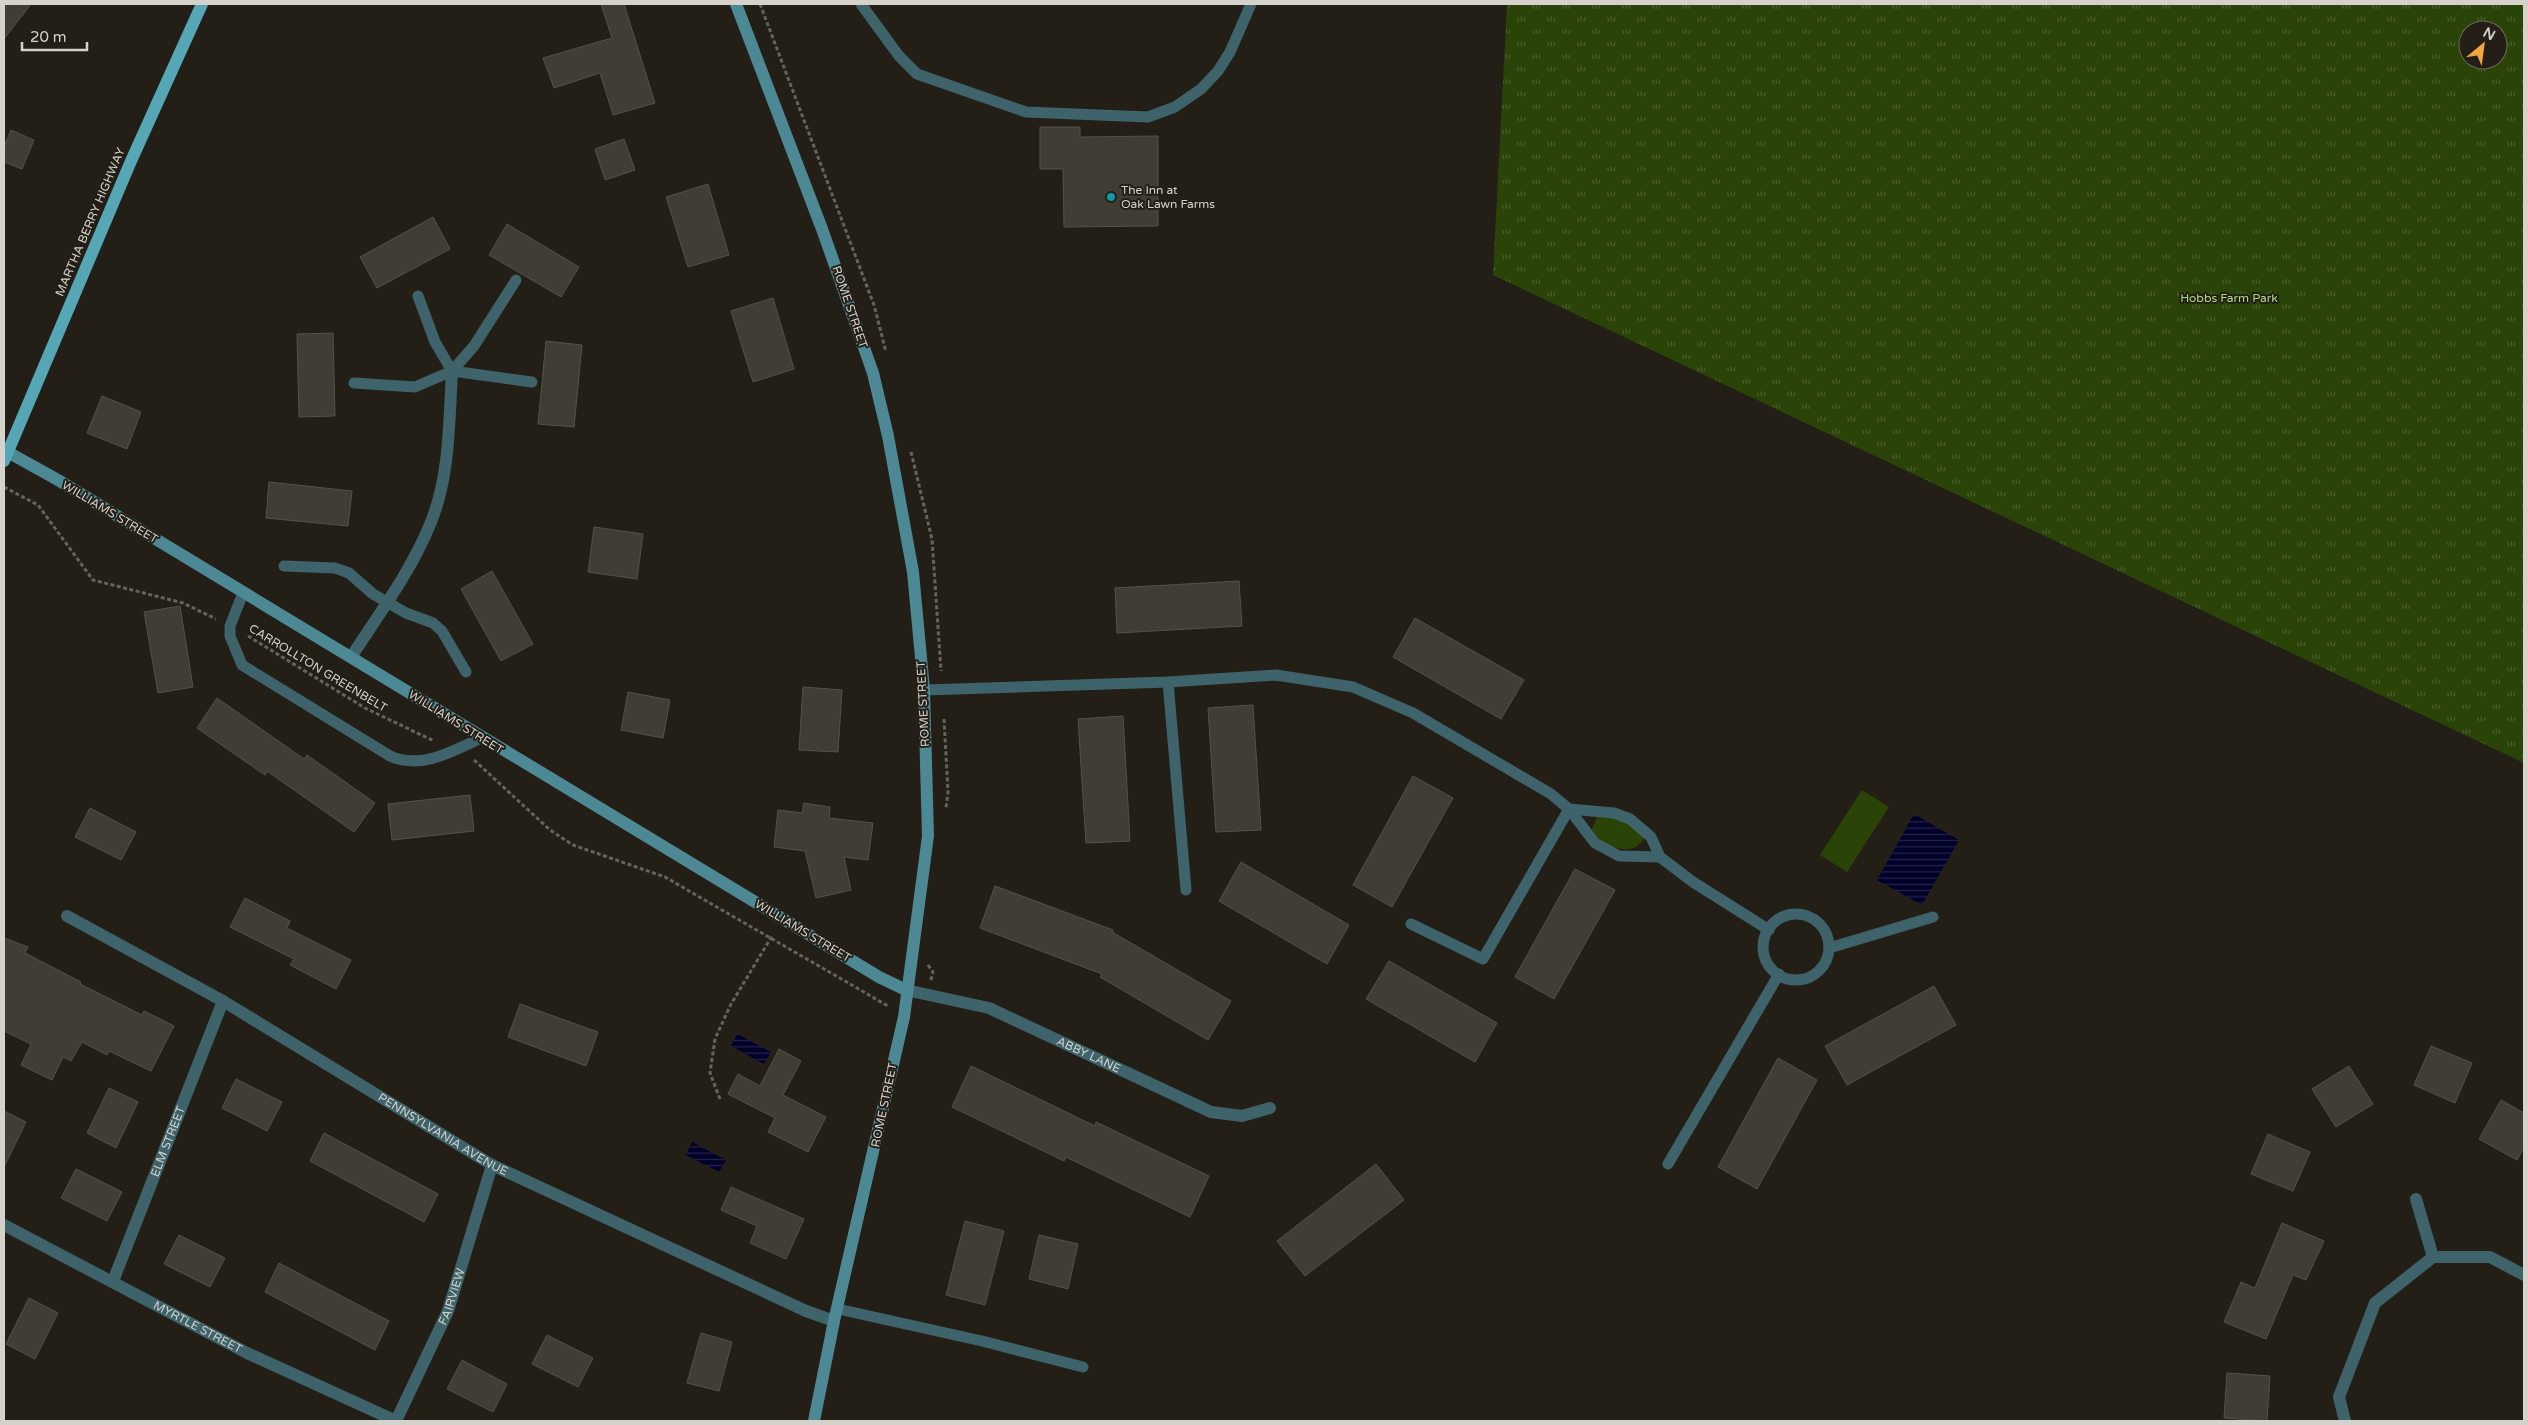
<svg xmlns="http://www.w3.org/2000/svg" width="2528" height="1425" viewBox="0 0 2528 1425" font-family="'Varela Round',sans-serif">
<style>
.green{fill:#2a4408}
.park{fill:url(#park-tufts);fill-rule:evenodd}
.water{fill:url(#water-rules)}
.building{fill:#423d34;stroke:#565148}
.lines{fill:none;stroke-linecap:round;stroke-linejoin:round}
.path{stroke:#67635c;stroke-width:3;stroke-dasharray:4 2.5;stroke-linecap:butt}
.lane{stroke:#3e636a;stroke-width:11}
.street{stroke:#3e636a;stroke-width:12}
.secondary{stroke:#4c8995;stroke-width:12}
.primary{stroke:#55a7b6;stroke-width:12}
.culture-dot{fill:#0f9aa8;stroke:#231f17;stroke-width:2}
.labels{text-anchor:middle;stroke-width:4;stroke-linejoin:round;paint-order:stroke}
.poi-label{font-size:12px;fill:#d5d2cc;stroke:#231f17;text-anchor:start}
.street-label{font-size:12px;fill:#d5d2cc;stroke:#231f17}
.park-label{font-size:12px;fill:#addb81;stroke:#231f17}
</style>
<defs>
<pattern id="park-tufts" width="24" height="20" patternUnits="userSpaceOnUse" patternTransform="scale(1.25)"><rect width="24" height="20" fill="#2a4408"/><path d="M3 7l-1-3M5 7V3M7 7l1-3M15 17l-1-3M17 17v-4M19 17l1-3" fill="none" stroke="#485e2b"/></pattern>
<pattern id="water-rules" width="6" height="5" patternUnits="userSpaceOnUse" patternTransform="scale(1.25)"><rect width="6" height="5" fill="#00002b"/><path d="M0 2.5h6" fill="none" stroke="#242449"/></pattern>
</defs>
<rect width="100%" height="100%" fill="#231f17"/>
<g class="green">
<path d="M 1862,790 L 1889,807 L 1847,872 L 1820,855 Z"/>
<path d="M 1602,816 L 1620,819 L 1645,833 C 1640,861 1600,848 1592,829 L 1597,817 Z"/>
</g>
<path class="park" d="M 1507,4 L 2524,4 L 2524,763 L 1493,275 ZM 2468,30 L 2498,30 L 2498,60 L 2468,60 Z"/>
<g class="water">
<path d="M 1914,814 L 1959,840 L 1922,905 L 1877,880 Z"/>
<path d="M 737,1034 L 771,1052 L 764,1064 L 731,1046 Z"/>
<path d="M 692,1142 L 726,1160 L 719,1172 L 686,1155 Z"/>
</g>
<g class="building">
<path d="M 4,4 L 31,4 L 4,39 Z"/>
<path d="M 601,4 L 624,4 L 655,103 L 613,115 L 600,73 L 554,88 L 543,58 L 612,38 Z"/>
<path d="M 1040,127 L 1080,127 L 1080,137 L 1158,136 L 1158,226 L 1064,227 L 1063,169 L 1040,169 Z"/>
<path d="M 11,130 L 34,140 L 22,169 L 4,162 L 4,147 Z"/>
<path d="M 624,139 L 635,170 L 605,180 L 595,149 Z"/>
<path d="M 708,184 L 729,255 L 688,267 L 666,197 Z"/>
<path d="M 433,217 L 450,249 L 377,288 L 360,257 Z"/>
<path d="M 507,224 L 579,267 L 561,297 L 489,255 Z"/>
<path d="M 773,298 L 794,369 L 753,382 L 731,311 Z"/>
<path d="M 333,333 L 335,416 L 299,417 L 297,334 Z"/>
<path d="M 546,341 L 582,345 L 574,427 L 538,424 Z"/>
<path d="M 102,396 L 141,412 L 127,449 L 87,433 Z"/>
<path d="M 269,482 L 352,491 L 348,526 L 266,518 Z"/>
<path d="M 594,527 L 643,534 L 637,579 L 588,572 Z"/>
<path d="M 492,571 L 533,644 L 501,661 L 461,589 Z"/>
<path d="M 1239,581 L 1242,626 L 1117,633 L 1115,588 Z"/>
<path d="M 180,606 L 193,687 L 158,693 L 144,612 Z"/>
<path d="M 1415,618 L 1524,680 L 1501,719 L 1393,657 Z"/>
<path d="M 803,687 L 842,690 L 838,752 L 799,750 Z"/>
<path d="M 628,692 L 670,700 L 663,738 L 621,730 Z"/>
<path d="M 217,698 L 304,759 L 307,755 L 375,803 L 354,832 L 267,771 L 265,775 L 197,728 Z"/>
<path d="M 1253,705 L 1261,830 L 1216,832 L 1208,708 Z"/>
<path d="M 1123,716 L 1130,841 L 1086,843 L 1078,719 Z"/>
<path d="M 1413,776 L 1453,798 L 1392,907 L 1353,885 Z"/>
<path d="M 470,795 L 474,831 L 392,840 L 388,804 Z"/>
<path d="M 804,803 L 830,807 L 829,818 L 873,823 L 868,860 L 844,857 L 851,890 L 816,898 L 805,851 L 774,847 L 778,810 L 802,813 Z"/>
<path d="M 90,808 L 136,832 L 121,860 L 75,837 Z"/>
<path d="M 1241,862 L 1349,925 L 1327,964 L 1219,901 Z"/>
<path d="M 1575,869 L 1615,890 L 1554,999 L 1515,977 Z"/>
<path d="M 995,886 L 1113,930 L 1112,932 L 1231,1001 L 1208,1040 L 1100,977 L 1102,974 L 980,928 Z"/>
<path d="M 245,898 L 290,921 L 287,928 L 351,960 L 336,989 L 290,965 L 294,959 L 230,927 Z"/>
<path d="M 4,938 L 28,947 L 25,953 L 81,982 L 80,984 L 142,1015 L 144,1011 L 174,1026 L 151,1071 L 109,1051 L 107,1055 L 82,1042 L 71,1061 L 63,1057 L 52,1080 L 21,1065 L 31,1044 L 4,1031 Z"/>
<path d="M 1389,961 L 1497,1023 L 1475,1062 L 1366,999 Z"/>
<path d="M 1934,986 L 1956,1025 L 1847,1085 L 1825,1046 Z"/>
<path d="M 520,1004 L 598,1032 L 586,1066 L 508,1037 Z"/>
<path d="M 2431,1046 L 2472,1063 L 2455,1103 L 2414,1085 Z"/>
<path d="M 779,1049 L 801,1061 L 783,1095 L 826,1117 L 808,1152 L 768,1132 L 775,1118 L 728,1094 L 738,1074 L 760,1086 Z"/>
<path d="M 1778,1058 L 1817,1080 L 1757,1189 L 1718,1167 Z"/>
<path d="M 971,1066 L 1095,1126 L 1096,1122 L 1209,1176 L 1190,1217 L 1066,1157 L 1064,1161 L 952,1107 Z"/>
<path d="M 2349,1066 L 2373,1104 L 2336,1127 L 2312,1089 Z"/>
<path d="M 236,1079 L 282,1102 L 267,1131 L 222,1108 Z"/>
<path d="M 109,1088 L 138,1102 L 116,1148 L 87,1133 Z"/>
<path d="M 2501,1100 L 2524,1113 L 2524,1147 L 2517,1160 L 2479,1139 Z"/>
<path d="M 4,1111 L 26,1122 L 4,1167 Z"/>
<path d="M 324,1133 L 438,1194 L 424,1222 L 310,1161 Z"/>
<path d="M 2268,1134 L 2310,1152 L 2293,1191 L 2251,1174 Z"/>
<path d="M 1376,1164 L 1404,1200 L 1305,1276 L 1277,1241 Z"/>
<path d="M 76,1169 L 122,1192 L 107,1221 L 61,1198 Z"/>
<path d="M 731,1187 L 804,1219 L 786,1259 L 750,1243 L 757,1226 L 721,1210 Z"/>
<path d="M 965,1221 L 1004,1231 L 985,1305 L 946,1295 Z"/>
<path d="M 2282,1223 L 2324,1241 L 2306,1280 L 2293,1275 L 2266,1339 L 2224,1322 L 2241,1282 L 2255,1288 Z"/>
<path d="M 179,1235 L 225,1258 L 210,1287 L 164,1264 Z"/>
<path d="M 1039,1235 L 1078,1244 L 1068,1289 L 1029,1279 Z"/>
<path d="M 279,1263 L 389,1321 L 375,1350 L 265,1292 Z"/>
<path d="M 29,1298 L 58,1313 L 35,1359 L 6,1344 Z"/>
<path d="M 701,1333 L 732,1342 L 719,1391 L 687,1383 Z"/>
<path d="M 547,1335 L 593,1358 L 578,1387 L 532,1364 Z"/>
<path d="M 462,1360 L 507,1384 L 493,1412 L 447,1389 Z"/>
<path d="M 2227,1373 L 2270,1376 L 2267,1421 L 2224,1418 Z"/>
</g>
<g class="lines">
<g class="path">
<path d="M 760,4 L 874,305 L 886,352"/>
<path d="M 911,452 L 932,539 L 941,671"/>
<path d="M 4,487 L 38,505 L 93,580 L 183,603 L 216,619"/>
<path d="M 248,636 L 365,708 L 434,741"/>
<path d="M 944,719 L 948,792 L 946,808"/>
<path d="M 474,760 L 550,830 L 573,845 L 665,877 L 888,1006"/>
<path d="M 928,965 L 933,972 L 931,980"/>
<path d="M 720,1099 L 710,1073 L 715,1039 L 731,1004 L 772,936"/>
</g>
<g class="lane">
<path d="M 861,4 L 899,56 L 917,74 L 1026,112 L 1148,117 L 1175,107 L 1201,89 L 1218,71 L 1230,52 L 1251,4"/>
<path d="M 418,296 L 435,342 L 452,371"/>
<path d="M 452,371 L 532,382"/>
<path d="M 354,383 L 415,387 L 452,371 L 474,346 L 516,280"/>
<path d="M 284,566 L 335,568 L 349,573 L 373,594 L 406,613 L 433,623 L 442,631 L 466,672"/>
<path d="M 243,593 L 230,626 L 230,636 L 242,665 L 390,756 C 421,770 453,751 481,738"/>
<path d="M 1168,682 L 1186,890"/>
<path d="M 924,690 L 1168,682 L 1276,675 L 1353,687 L 1413,713 L 1551,794 L 1569,809 L 1595,843 L 1619,856 L 1660,857"/>
<path d="M 1569,809 L 1614,813 L 1630,819 L 1651,837 L 1660,857 L 1693,882 L 1769,930"/>
<circle cx="1796" cy="947" r="33"/>
<path d="M 1411,924 L 1483,959 L 1569,809"/>
<path d="M 1829,948 L 1933,917"/>
<path d="M 1668,1164 L 1779,974"/>
<path d="M 838,1309 L 982,1341 L 1083,1367"/>
</g>
<g class="street">
<path d="M 351,657 C 379,614 412,570 431,522 C 450,475 449,421 452,371"/>
<path id="s1" d="M 67,916 L 223,1001 L 492,1165 L 806,1311 L 834,1321"/>
<path id="s2" d="M 906,990 L 989,1008 L 1211,1112 L 1242,1116 L 1270,1108"/>
<path d="M 2416,1199 L 2433,1257"/>
<path id="s3" d="M 4,1225 L 247,1353 L 396,1421 L 448,1311 L 492,1165"/>
<path id="s4" d="M 113,1281 L 223,1001"/>
<path d="M 2345,1421 L 2339,1397 L 2375,1303 L 2433,1257 L 2490,1257 L 2524,1275"/>
</g>
<g class="secondary">
<path d="M 736,4 L 822,229 L 873,373 L 888,436 L 913,572 L 924,690 L 928,836 L 904,1017 L 834,1321 L 814,1421"/>
<path d="M 4,450 L 58,480 L 879,977 L 906,990"/>
</g>
<path class="primary" d="M 4,461 L 131,161 L 202,4"/>
</g>
<circle class="culture-dot" cx="1111" cy="197" r="5"/>
<g class="labels">
<g class="poi-label">
<text x="1121" y="194">The Inn at<tspan x="1121" dy="14">Oak Lawn Farms</tspan></text>
</g>
<g class="street-label">
<text transform="translate(90 222) rotate(-67)" y="4">MARTHA BERRY HIGHWAY</text>
<text transform="translate(850 307) rotate(71)" y="4">ROME STREET</text>
<text transform="translate(110 512) rotate(31)" y="4">WILLIAMS STREET</text>
<text transform="translate(318 668) rotate(31)" y="4">CARROLLTON GREENBELT</text>
<text transform="translate(923 704) rotate(-93)" y="4">ROME STREET</text>
<text transform="translate(456 722) rotate(32)" y="4">WILLIAMS STREET</text>
<text transform="translate(803 931) rotate(31)" y="4">WILLIAMS STREET</text>
<text dy="4" stroke="none"><textPath href="#s2" startOffset="195">ABBY LANE</textPath></text>
<text transform="translate(884 1105) rotate(-78)" y="4">ROME STREET</text>
<text dy="4" stroke="none"><textPath href="#s1" startOffset="435">PENNSYLVANIA AVENUE</textPath></text>
<text dy="4" stroke="none"><textPath href="#s4" startOffset="150">ELM STREET</textPath></text>
<text dy="4" stroke="none"><textPath href="#s3" startOffset="575">FAIRVIEW</textPath></text>
<text dy="4" stroke="none"><textPath href="#s3" startOffset="219">MYRTLE STREET</textPath></text>
</g>
<g class="park-label">
<text x="2229" y="302">Hobbs Farm Park</text>
</g>
</g>
<rect width="2528" height="1425" fill="none" stroke="#d5d2cc" stroke-width="10"/>
<g transform="translate(2483 45) rotate(29)"><circle r="24" fill="#231f17" stroke="#6a675f"/>
<path d="M0-4L9 19L0 12L-9 19Z" fill="#f3a443"/>
<text y="-8" font-size="14" font-weight="bold" text-anchor="middle" fill="#d5d2cc">N</text>
</g>
<path d="M22 42v8h65v-8" fill="none" stroke="#d5d2cc" stroke-width="2.5"/>
<text x="30" y="42" font-size="15" fill="#d5d2cc" stroke="#231f17" stroke-width="4" paint-order="stroke">20 m</text>
</svg>
